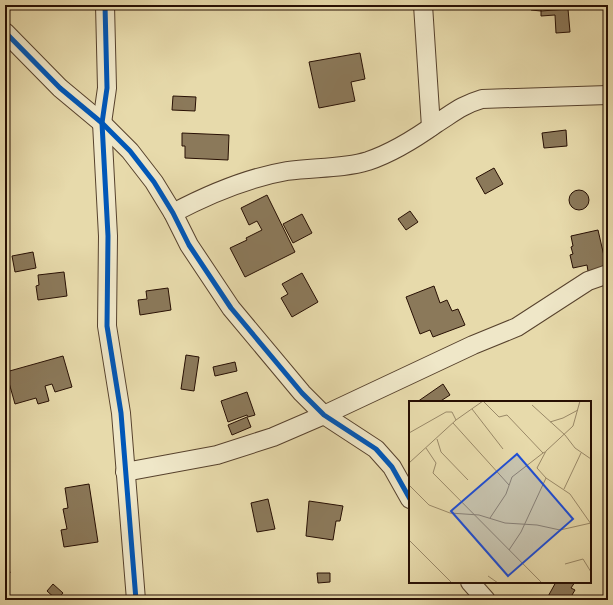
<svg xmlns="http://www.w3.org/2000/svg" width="613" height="605" viewBox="0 0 613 605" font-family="'Libre Bodoni',serif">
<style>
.building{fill:#8b795a;stroke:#270f03}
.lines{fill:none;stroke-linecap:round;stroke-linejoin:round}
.minor-casing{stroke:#57422d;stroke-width:20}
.minor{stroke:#efe7c8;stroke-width:18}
.cycleway-casing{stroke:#efe7c8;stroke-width:8}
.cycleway{stroke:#0057b8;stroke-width:5}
.inset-road{fill:none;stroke:#9a8968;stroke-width:1}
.view{fill:#1d4ed8;fill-opacity:0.15;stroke:#1d4ed8;stroke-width:2}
.inset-edge{fill:none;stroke:#270f03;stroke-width:2}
</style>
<rect width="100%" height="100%" fill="#e7daab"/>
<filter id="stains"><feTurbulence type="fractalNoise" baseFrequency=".005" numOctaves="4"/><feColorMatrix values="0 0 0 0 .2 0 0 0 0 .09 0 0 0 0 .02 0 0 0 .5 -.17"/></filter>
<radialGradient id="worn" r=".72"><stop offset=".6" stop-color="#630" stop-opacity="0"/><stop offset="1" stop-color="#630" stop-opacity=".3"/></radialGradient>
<g class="building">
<path d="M 287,5 L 301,5 L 300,9 L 287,8 Z"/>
<path d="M 531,5 L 542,5 L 541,11 L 531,10 Z"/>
<path d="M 568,9 L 570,32 L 556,33 L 555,15 L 541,16 L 541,11 Z"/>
<path d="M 360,53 L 365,79 L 351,82 L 355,101 L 319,108 L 309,62 Z"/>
<path d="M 173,96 L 196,97 L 195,111 L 172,110 Z"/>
<path d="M 566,130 L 567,146 L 544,148 L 542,133 Z"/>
<path d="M 182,133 L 229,135 L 228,160 L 185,158 L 185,146 L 182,146 Z"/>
<path d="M 494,168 L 503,184 L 485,194 L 476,178 Z"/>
<circle cx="579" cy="200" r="10"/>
<path d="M 267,195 L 295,252 L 245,277 L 230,248 L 247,240 L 246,238 L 262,230 L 257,221 L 249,225 L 241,208 Z"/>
<path d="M 410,211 L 418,222 L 406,230 L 398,219 Z"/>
<path d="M 302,214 L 312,233 L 293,243 L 283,224 Z"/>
<path d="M 598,230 L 604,256 L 607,255 L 608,267 L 588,271 L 587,265 L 573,268 L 570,255 L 573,254 L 571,247 L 573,246 L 571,236 Z"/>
<path d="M 33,252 L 36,268 L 15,272 L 12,256 Z"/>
<path d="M 64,272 L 67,296 L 38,300 L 36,286 L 39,285 L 38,275 Z"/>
<path d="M 302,273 L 318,302 L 292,317 L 281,298 L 288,294 L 282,284 Z"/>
<path d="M 434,286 L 440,303 L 447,300 L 452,311 L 458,309 L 465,325 L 433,337 L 430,330 L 420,334 L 406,297 Z"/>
<path d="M 168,288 L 171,310 L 140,315 L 138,300 L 147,299 L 146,291 Z"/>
<path d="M 186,355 L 199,357 L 194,391 L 181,389 Z"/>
<path d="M 63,356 L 72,387 L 55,392 L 52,384 L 45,386 L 49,401 L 38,404 L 36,398 L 15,404 L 6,372 Z"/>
<path d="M 235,362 L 237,371 L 215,376 L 213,367 Z"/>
<path d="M 443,384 L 450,395 L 439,402 L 417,402 Z"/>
<path d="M 247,392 L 255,415 L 248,417 L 247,415 L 228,422 L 221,401 Z"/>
<path d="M 247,417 L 251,427 L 232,435 L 228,425 Z"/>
<path d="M 89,484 L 98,542 L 64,547 L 61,530 L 67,529 L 63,509 L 68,508 L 65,488 Z"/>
<path d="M 268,499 L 275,529 L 257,532 L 251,503 Z"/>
<path d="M 309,501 L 343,506 L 340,521 L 336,521 L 333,540 L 306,536 Z"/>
<path d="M 8,565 L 10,573 L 5,574 L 5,566 Z"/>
<path d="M 317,573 L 330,573 L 330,582 L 318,583 Z"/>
<path d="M 556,582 L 575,582 L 571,588 L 575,590 L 569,600 L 546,600 Z"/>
<path d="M 53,584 L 63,593 L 57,600 L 47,591 Z"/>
<path d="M 303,596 L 308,597 L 312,600 L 297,600 Z"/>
</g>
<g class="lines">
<g class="minor-casing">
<g id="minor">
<path d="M 105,5 L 107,88 L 102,123 L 108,236 L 107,326 L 121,413 L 136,600"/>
<path d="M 423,5 L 431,127"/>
<path d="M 5,32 L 60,88 L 102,123 L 130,151 L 154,182 L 173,213 L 189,245 L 231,308 L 302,393 L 324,415 L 376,449 L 392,467 L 410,499"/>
<path d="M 173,213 C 209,194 246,178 287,171 C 314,167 342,169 368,161 C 392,153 416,138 437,123 C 453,113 462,105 482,99 L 608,95"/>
<path d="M 125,472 L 217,455 L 273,437 L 324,415 L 473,345 L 517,327 L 588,281 L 608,274"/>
<path d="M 470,582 L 486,600"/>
</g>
</g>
<use href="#minor" class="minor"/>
<g class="cycleway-casing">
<g id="cycleway">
<path d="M 105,5 L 107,88 L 102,123 L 108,236 L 107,326 L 121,413 L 136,600"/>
<path d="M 5,32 L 60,88 L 102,123 L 130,151 L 154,182 L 173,213 L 189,245 L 231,308 L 302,393 L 324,415 L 376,449 L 392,467 L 410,499"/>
</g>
</g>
<use href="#cycleway" class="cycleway"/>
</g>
<g transform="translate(409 401)">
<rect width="182" height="182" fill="#e7daab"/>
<path class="inset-road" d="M 74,0 L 90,16 L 98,14 L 134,52 L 136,51M 171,0 L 164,25 L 137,50 L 128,67 L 137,77 L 161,93 L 182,123M 123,4 L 156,34 L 166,47 L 182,58M 63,8 L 94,48M 141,21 L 154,17 L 169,9M 44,22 L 100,84M 0,32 L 37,11 L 43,11 L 47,19M 28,38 L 32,51 L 59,79M 17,47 L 27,62 L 24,72 L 133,182M 0,62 L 47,19 L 74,0M 0,84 L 20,104 L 41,112 L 70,114 L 96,122 L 128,124 L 151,129 L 182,122M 155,88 L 172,52M 81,117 L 97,93 L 103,76 L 134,52M 0,139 L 43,182M 100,149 L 112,131 L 137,77M 156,163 L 174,158 L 182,171M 79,175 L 89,182"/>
<path class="view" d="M 108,53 L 164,118 L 99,175 L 42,110 Z"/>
<rect width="182" height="182" class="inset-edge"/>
</g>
<rect width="613" height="605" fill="none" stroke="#e7daab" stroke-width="20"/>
<rect x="6" y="6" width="601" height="593" fill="none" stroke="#270f03" stroke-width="2"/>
<rect x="10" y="10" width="593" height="585" fill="none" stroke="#270f03"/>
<rect width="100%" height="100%" filter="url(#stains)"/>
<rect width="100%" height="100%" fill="url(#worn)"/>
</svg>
